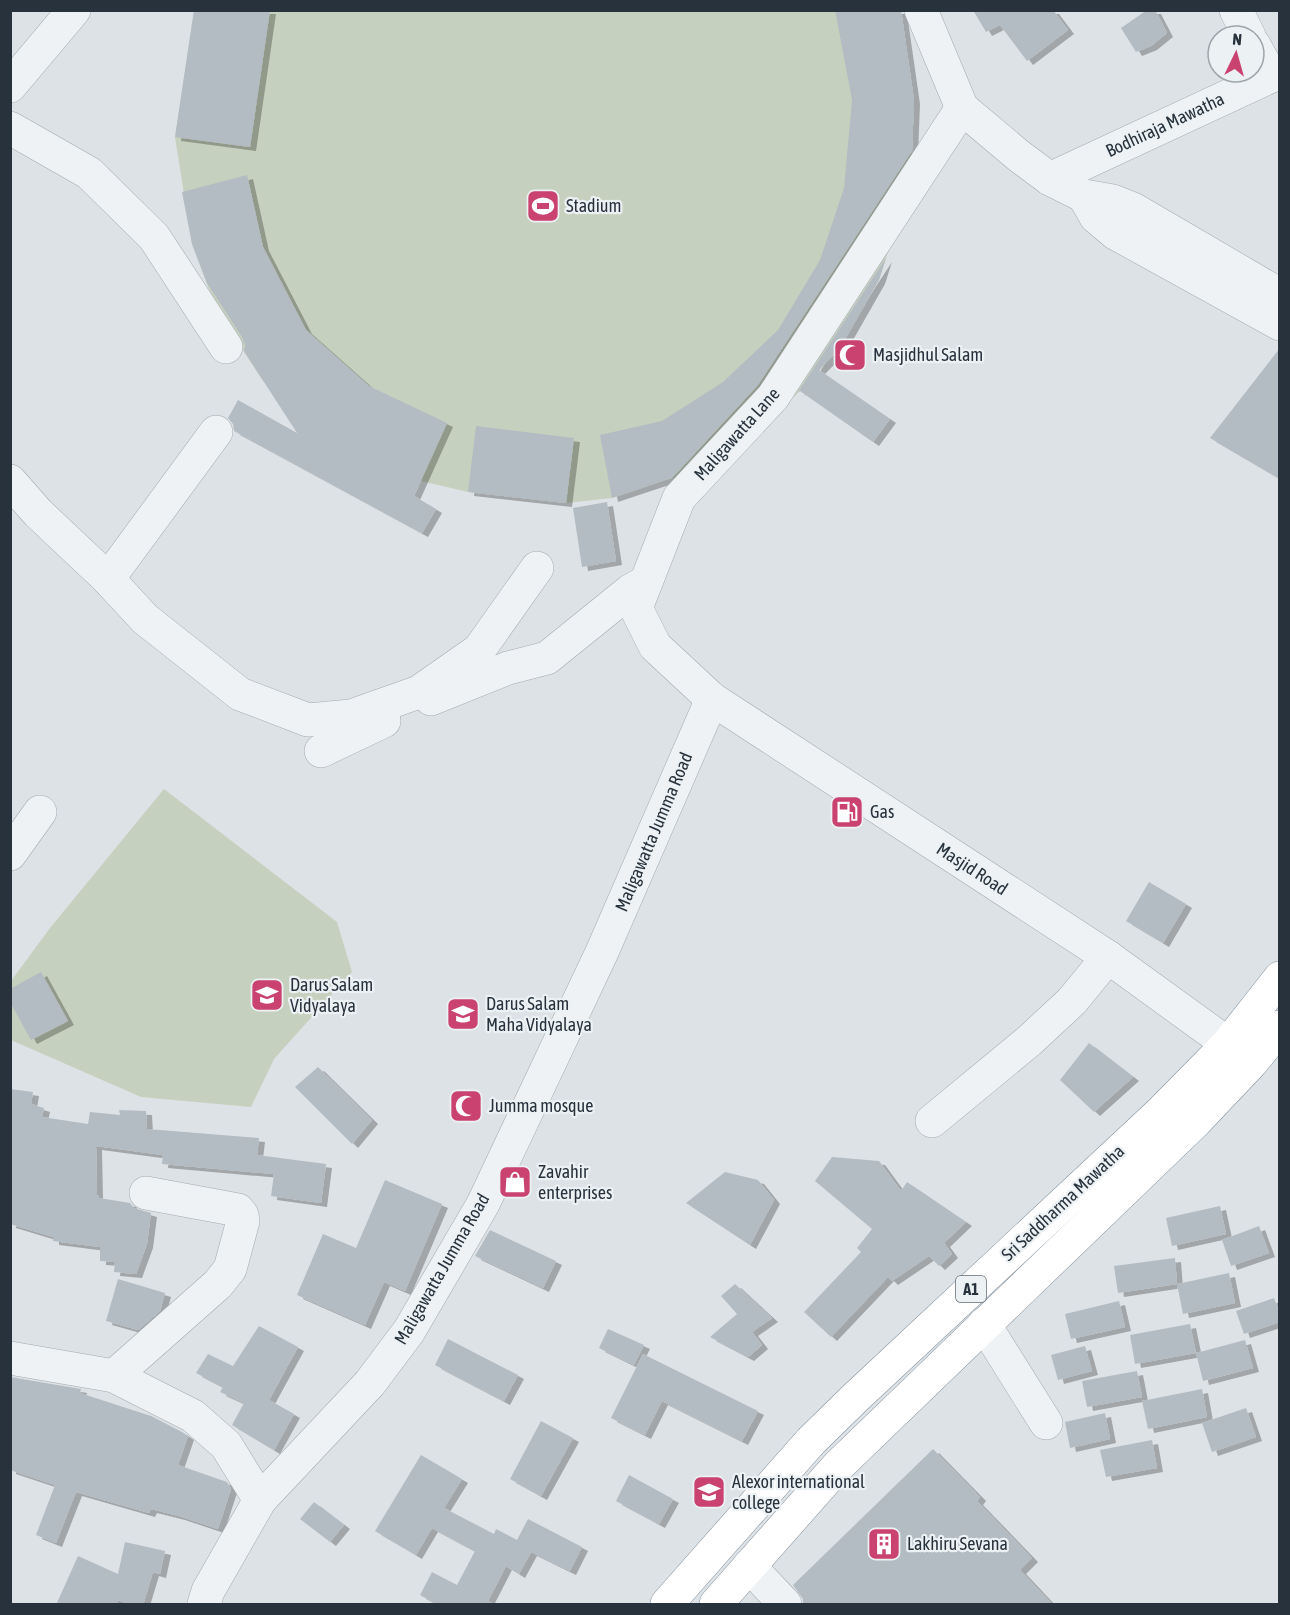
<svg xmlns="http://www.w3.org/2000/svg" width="1290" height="1615" viewBox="0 0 1290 1615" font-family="'Asap Condensed',sans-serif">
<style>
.green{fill:#c6d0be}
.building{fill:#b4bcc3;filter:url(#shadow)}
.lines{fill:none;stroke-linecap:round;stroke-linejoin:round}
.minor-casing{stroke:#a3aab0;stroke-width:34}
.highway-casing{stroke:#84929d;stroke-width:34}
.minor{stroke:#eff2f5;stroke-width:33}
.highway{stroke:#fff;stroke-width:33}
.labels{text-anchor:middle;stroke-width:4.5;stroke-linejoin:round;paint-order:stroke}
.shield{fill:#ecf1f4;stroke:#626b73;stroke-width:1.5}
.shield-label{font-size:16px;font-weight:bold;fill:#27323c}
.street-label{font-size:18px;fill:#27323c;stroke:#ecf1f4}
.poi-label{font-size:18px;fill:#27323c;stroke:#ecf1f4;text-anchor:start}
</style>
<defs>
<filter id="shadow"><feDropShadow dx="6" dy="4" stdDeviation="0" flood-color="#0004"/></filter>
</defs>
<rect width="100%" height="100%" fill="#dde2e6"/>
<g class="green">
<path d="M 194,11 L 899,11 L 914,100 L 910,183 L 879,280 L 839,350 L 799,392 L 750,435 L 683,475 L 612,498 L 566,503 L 468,492 L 421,481 L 352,447 L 263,381 L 217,311 L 192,244 L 175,137 Z"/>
<path d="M 164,789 L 337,922 L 352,972 L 274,1059 L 251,1107 L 141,1097 L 11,1040 L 11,981 L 50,928 Z"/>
</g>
<g class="building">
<path d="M 194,10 L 270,10 L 250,147 L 175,137 Z"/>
<path d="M 835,10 L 901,10 L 914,100 L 912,151 L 758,385 L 672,478 L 612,498 L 600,435 L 662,421 L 723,382 L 778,330 L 820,260 L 844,188 L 852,100 Z"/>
<path d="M 973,10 L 1053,10 L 1068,30 L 1027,61 L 1000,25 L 986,32 Z"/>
<path d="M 1147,10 L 1155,10 L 1167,33 L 1151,46 L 1136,52 L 1121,28 Z"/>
<path d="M 247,175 L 263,247 L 306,330 L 369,386 L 447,423 L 414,496 L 436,509 L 422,533 L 234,431 L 233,424 L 228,418 L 238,400 L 297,433 L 244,351 L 245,345 L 242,337 L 207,283 L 192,244 L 182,192 Z"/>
<path d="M 886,258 L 879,280 L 839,350 L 819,370 L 890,419 L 873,442 L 800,391 L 798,392 Z"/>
<path d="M 1280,348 L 1280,479 L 1210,438 Z"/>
<path d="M 476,426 L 574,438 L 566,503 L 468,492 Z"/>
<path d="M 607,502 L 616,561 L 582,567 L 573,508 Z"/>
<path d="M 1149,882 L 1186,904 L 1163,943 L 1126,921 Z"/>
<path d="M 41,972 L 68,1021 L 31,1040 L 10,1002 L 10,989 Z"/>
<path d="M 1089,1043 L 1133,1077 L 1094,1112 L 1060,1080 Z"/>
<path d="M 318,1067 L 372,1120 L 352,1144 L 295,1087 Z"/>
<path d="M 10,1089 L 33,1092 L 31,1104 L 44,1108 L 42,1117 L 88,1124 L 90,1112 L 120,1115 L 119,1110 L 146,1111 L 147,1129 L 259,1138 L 257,1155 L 326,1164 L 321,1203 L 271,1196 L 274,1174 L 162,1164 L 163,1155 L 96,1146 L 97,1195 L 99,1196 L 99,1198 L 130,1203 L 134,1208 L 151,1213 L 147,1244 L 136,1274 L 114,1272 L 115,1262 L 100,1261 L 100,1247 L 53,1241 L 53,1237 L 10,1224 Z"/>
<path d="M 832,1157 L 879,1161 L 901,1191 L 907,1182 L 966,1222 L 944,1243 L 952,1254 L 939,1266 L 929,1256 L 892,1281 L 888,1277 L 831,1337 L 804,1312 L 861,1252 L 857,1248 L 872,1229 L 815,1181 Z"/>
<path d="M 725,1172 L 758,1180 L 774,1200 L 750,1245 L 686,1203 Z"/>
<path d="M 385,1180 L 442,1204 L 405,1291 L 384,1282 L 365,1325 L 297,1295 L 323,1234 L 356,1248 Z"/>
<path d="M 1220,1206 L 1226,1234 L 1172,1246 L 1166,1218 Z"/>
<path d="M 1259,1226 L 1269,1253 L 1231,1266 L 1222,1240 Z"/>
<path d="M 490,1230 L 556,1261 L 543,1288 L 475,1256 Z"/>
<path d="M 1175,1258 L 1177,1284 L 1118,1293 L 1114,1266 Z"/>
<path d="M 1229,1273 L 1235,1303 L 1183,1314 L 1177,1284 Z"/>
<path d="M 118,1279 L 165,1293 L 160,1311 L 138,1330 L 106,1321 Z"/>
<path d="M 735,1284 L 772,1318 L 752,1332 L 762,1345 L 748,1357 L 710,1337 L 737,1314 L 721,1296 Z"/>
<path d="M 1274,1298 L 1280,1314 L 1280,1322 L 1244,1334 L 1236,1311 Z"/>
<path d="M 1119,1301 L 1125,1327 L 1071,1339 L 1065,1314 Z"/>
<path d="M 1190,1324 L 1196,1353 L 1135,1364 L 1130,1335 Z"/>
<path d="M 259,1326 L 298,1347 L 269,1400 L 294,1414 L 274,1450 L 232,1425 L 244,1403 L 220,1392 L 223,1387 L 196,1373 L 208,1354 L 233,1366 Z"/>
<path d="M 608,1329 L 644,1345 L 634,1365 L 599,1348 Z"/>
<path d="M 448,1339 L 518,1375 L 504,1401 L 435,1365 Z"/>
<path d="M 1245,1340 L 1253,1368 L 1203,1381 L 1196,1353 Z"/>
<path d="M 1085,1346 L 1092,1371 L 1058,1380 L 1051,1355 Z"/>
<path d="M 643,1354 L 758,1411 L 742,1441 L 662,1401 L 645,1435 L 611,1418 Z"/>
<path d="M 1137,1371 L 1142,1397 L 1087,1407 L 1082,1381 Z"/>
<path d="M 10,1377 L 81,1389 L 80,1393 L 151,1416 L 182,1432 L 188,1436 L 178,1465 L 227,1482 L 231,1489 L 218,1529 L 179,1516 L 151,1509 L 149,1513 L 76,1492 L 56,1543 L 36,1535 L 55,1485 L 10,1470 Z"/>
<path d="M 1202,1389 L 1207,1417 L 1148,1429 L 1142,1401 Z"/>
<path d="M 1246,1408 L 1256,1437 L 1212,1452 L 1202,1423 Z"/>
<path d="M 1105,1413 L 1110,1439 L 1070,1448 L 1065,1422 Z"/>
<path d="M 541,1421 L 573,1438 L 541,1496 L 510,1479 Z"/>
<path d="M 1152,1440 L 1157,1468 L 1106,1477 L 1100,1450 Z"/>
<path d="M 933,1449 L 980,1497 L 977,1501 L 1032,1558 L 1020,1570 L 1053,1605 L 803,1605 L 803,1599 L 793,1585 Z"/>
<path d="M 421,1455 L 462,1479 L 444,1508 L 494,1534 L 496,1529 L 517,1540 L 528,1519 L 582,1547 L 570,1571 L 531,1552 L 519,1574 L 506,1566 L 488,1601 L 496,1605 L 438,1605 L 420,1595 L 432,1572 L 457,1585 L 475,1551 L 432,1528 L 416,1555 L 375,1531 Z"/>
<path d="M 629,1475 L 673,1499 L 659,1524 L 616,1501 Z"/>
<path d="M 314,1502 L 344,1525 L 330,1542 L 300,1519 Z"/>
<path d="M 125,1542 L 165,1551 L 160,1574 L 153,1572 L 143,1605 L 132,1605 L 118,1600 L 116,1605 L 56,1605 L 78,1556 L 118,1574 Z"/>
</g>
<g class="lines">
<g class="minor-casing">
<g id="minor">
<path d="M 921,10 L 962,108 L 1019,156 L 1050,179 L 1084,196 L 1113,201 L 1133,209 L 1280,295"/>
<path d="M 1236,10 L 1249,36"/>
<path d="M 1254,45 L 1271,76"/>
<path d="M 10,86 L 74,10"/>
<path d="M 962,108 L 773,397 L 679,498 L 636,608 L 655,646 L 712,699 L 1108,957 L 1228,1044"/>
<path d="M 10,128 L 89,173 L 154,237 L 226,347"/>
<path d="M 1050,179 L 1280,72"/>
<path d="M 1084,196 L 1096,217 L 1115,233 L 1280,324"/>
<path d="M 10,481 L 38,513 L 108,579 L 145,619 L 240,694 L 308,720 L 351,716 L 419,692 L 479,650 L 537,568"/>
<path d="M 108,579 L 216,432"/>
<path d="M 431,699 L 508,668 L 547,658 L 630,591 L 646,582"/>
<path d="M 321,751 L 384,721"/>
<path d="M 10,854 L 40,812"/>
<path d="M 932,1121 L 1029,1041 L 1072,1001 L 1108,957"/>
<path d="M 984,1324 L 1046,1423"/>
<path d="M 10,1358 L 114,1376 L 193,1416 L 226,1445 L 260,1500"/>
<path d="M 114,1376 L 218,1284 L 230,1269 L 243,1221 L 242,1215 L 238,1210 L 146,1193"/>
<path d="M 749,1566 L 785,1604"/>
<path d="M 204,1604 L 208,1591 L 260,1500 L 370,1383 L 409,1331 L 483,1204 L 602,952 L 712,699"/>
</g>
</g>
<g class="highway-casing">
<g id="highway">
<path d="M 667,1604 L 811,1441 L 855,1398 L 1160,1113 L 1228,1044 L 1280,978"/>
<path d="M 716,1604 L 838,1466 L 1196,1121 L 1252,1062 L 1280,1027"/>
</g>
</g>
<use href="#minor" class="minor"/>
<use href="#highway" class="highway"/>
</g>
<defs>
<g id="stadium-square" transform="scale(1.725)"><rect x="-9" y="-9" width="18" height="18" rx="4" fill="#ca4370" stroke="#ecf1f4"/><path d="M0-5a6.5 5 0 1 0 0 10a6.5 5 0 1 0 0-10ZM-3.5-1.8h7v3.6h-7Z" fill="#fff"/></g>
<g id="mosque-square" transform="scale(1.725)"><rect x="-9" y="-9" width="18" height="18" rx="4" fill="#ca4370" stroke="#ecf1f4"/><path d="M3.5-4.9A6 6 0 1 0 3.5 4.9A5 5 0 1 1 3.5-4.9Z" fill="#fff"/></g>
<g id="fuel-square" transform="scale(1.725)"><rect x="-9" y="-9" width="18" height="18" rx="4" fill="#ca4370" stroke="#ecf1f4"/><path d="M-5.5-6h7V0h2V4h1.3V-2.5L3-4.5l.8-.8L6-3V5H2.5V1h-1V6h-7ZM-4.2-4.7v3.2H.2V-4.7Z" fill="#fff"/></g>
<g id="school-square" transform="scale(1.725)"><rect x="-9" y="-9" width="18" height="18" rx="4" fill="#ca4370" stroke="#ecf1f4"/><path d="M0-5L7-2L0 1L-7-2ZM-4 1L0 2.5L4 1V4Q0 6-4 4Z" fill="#fff"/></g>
<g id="shop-square" transform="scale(1.725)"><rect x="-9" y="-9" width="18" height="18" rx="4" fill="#ca4370" stroke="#ecf1f4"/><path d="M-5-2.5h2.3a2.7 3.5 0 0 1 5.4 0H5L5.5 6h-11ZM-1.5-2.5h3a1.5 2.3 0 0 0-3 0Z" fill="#fff"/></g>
<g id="building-square" transform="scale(1.725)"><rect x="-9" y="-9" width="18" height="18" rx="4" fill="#ca4370" stroke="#ecf1f4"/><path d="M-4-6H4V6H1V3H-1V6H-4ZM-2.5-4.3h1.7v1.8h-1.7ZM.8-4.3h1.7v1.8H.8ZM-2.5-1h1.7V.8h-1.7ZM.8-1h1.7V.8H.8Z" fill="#fff"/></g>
</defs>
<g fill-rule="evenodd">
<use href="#stadium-square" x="543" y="206"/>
<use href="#mosque-square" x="850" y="355"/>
<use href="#fuel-square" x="847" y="812"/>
<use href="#school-square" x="267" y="995"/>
<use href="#school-square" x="463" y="1014"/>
<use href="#mosque-square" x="466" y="1106"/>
<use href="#shop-square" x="515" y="1182"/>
<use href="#school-square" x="709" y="1492"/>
<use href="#building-square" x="884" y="1544"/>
</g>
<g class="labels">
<rect class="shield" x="956" y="1276" width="30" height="26" rx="4.5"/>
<g class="shield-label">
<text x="971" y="1295">A1</text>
</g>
<g class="street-label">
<text transform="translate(1165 125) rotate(-25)" y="6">Bodhiraja Mawatha</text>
<text transform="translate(737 434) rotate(-48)" y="6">Maligawatta Lane</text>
<text transform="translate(654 832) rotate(-67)" y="6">Maligawatta Jumma Road</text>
<text transform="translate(972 869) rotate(33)" y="6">Masjid Road</text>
<text transform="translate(1063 1203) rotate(-43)" y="6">Sri Saddharma Mawatha</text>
<text transform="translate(442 1269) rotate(-60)" y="6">Maligawatta Jumma Road</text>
</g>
<g class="poi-label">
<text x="566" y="212">Stadium</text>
<text x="873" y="361">Masjidhul Salam</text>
<text x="870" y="818">Gas</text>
<text x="290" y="991">Darus Salam<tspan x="290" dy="21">Vidyalaya</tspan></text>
<text x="486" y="1010">Darus Salam<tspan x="486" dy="21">Maha Vidyalaya</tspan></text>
<text x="489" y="1112">Jumma mosque</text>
<text x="538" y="1178">Zavahir<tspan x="538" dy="21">enterprises</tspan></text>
<text x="732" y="1488">Alexor international<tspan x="732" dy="21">college</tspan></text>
<text x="907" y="1550">Lakhiru Sevana</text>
</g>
</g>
<rect width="1290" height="1615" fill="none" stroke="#27323c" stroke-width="24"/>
<g transform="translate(1236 54) rotate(5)"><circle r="28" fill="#ecf1f4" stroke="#9da5aa" stroke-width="1.5"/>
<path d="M0-4.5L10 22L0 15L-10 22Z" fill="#ca4370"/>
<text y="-9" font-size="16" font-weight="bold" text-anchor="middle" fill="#27323c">N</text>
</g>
</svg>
